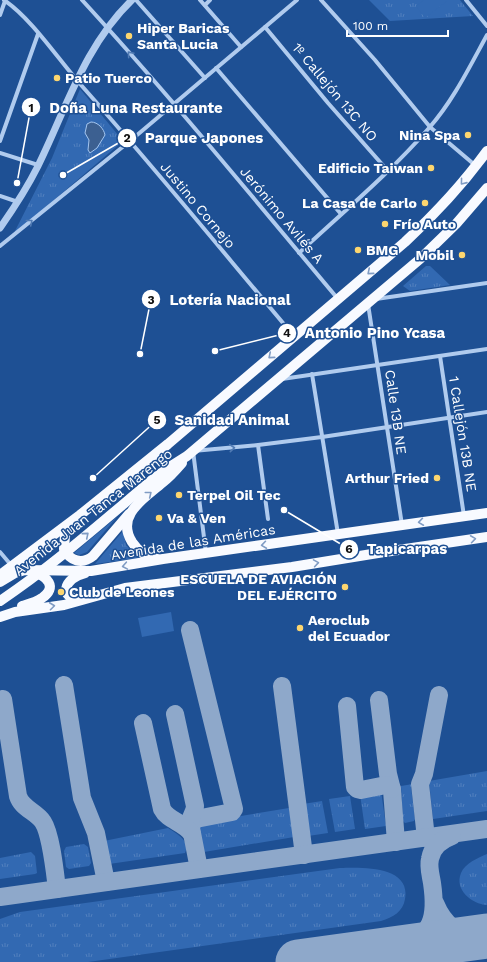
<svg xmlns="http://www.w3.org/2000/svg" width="487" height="962" viewBox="0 0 487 962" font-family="'Work Sans',sans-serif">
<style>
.grass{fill:url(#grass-tufts)}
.pitch{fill:#3269b2}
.water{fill:#3c6091;stroke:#a4c6f0}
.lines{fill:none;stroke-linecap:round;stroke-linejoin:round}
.taxiway{stroke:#8ea8ca;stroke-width:18}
.runway{stroke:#8ea8ca;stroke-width:45}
.minor{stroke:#b0cbee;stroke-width:4}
.tertiary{stroke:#b0cbee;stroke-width:7}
.primary{stroke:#f8faff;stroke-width:10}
.primary-bridge{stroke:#f8faff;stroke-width:10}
.oneway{stroke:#517bb4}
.oneway2{stroke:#809cc4}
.poi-dot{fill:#fdd66f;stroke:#1e5094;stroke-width:1.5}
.labels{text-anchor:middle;stroke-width:3;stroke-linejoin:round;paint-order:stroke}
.poi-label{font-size:14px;font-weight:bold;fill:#fff;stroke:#1e5094;text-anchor:start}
.street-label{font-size:14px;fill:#fff;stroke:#1e5094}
.leader{fill:none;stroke:#fff;stroke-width:1.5}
.callout-dot{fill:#fff;stroke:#1e5094;stroke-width:1.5}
.mark-label{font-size:12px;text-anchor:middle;font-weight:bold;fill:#111}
.callout-label{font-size:15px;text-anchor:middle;font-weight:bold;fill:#fff;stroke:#1e5094;stroke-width:3;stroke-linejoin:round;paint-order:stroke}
</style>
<defs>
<pattern id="grass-tufts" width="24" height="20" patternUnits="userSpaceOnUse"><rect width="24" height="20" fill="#3269b2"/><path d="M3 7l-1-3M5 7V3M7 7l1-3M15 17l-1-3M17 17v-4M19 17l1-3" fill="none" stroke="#5180be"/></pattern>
</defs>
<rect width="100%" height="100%" fill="#1e5094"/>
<g class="grass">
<path d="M 369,0 L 460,0 L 473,16 L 390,21 Z"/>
<path d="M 80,89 L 123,141 L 13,235 L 52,158 Z"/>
<path d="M 426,266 L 430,266 L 450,285 L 410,291 L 403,286 Z"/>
<path d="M 117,517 L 87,552 L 79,555 L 74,553 Z"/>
<path d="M 123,531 L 126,545 L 138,558 L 95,564 Z"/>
<path d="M 487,771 L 487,811 L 433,819 L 429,781 Z"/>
<path d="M 413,784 L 411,787 L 415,819 L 414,821 L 405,823 L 403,821 L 401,786 Z"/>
<path d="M 381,791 L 386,826 L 365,829 L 360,794 Z"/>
<path d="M 350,796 L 355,829 L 335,832 L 329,799 Z"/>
<path d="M 322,801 L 328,833 L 308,836 L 303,804 Z"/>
<path d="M 289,808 L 294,837 L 198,853 L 193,824 Z"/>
<path d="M 168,828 C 177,834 191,841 185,853 L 109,864 L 104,841 Z"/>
<path d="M 84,844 L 88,847 L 91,863 L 89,866 L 69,869 L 66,867 L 64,851 L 66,847 Z"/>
<path d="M 31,852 L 35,856 L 37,873 L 35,874 L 0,879 L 0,858 Z"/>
<path d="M 487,854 L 487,905 C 472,904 454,890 461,873 C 465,863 478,858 487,854 Z"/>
<path d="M 340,868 C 363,867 411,866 405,899 C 403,912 393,917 381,921 L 88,962 L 0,962 L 0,919 L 20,912 Z"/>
</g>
<g class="pitch">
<path d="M 424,0 L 447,0 L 447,1 L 425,18 L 416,6 Z"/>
<path d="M 171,612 L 174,631 L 142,637 L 138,618 Z"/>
</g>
<path class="water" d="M 91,122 C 98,122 104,129 105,135 L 97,148 L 90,153 L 88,150 L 89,140 L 85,133 L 87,124 Z"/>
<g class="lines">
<g class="taxiway">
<path d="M 190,630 L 234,809 L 232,812 L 196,819 L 190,826"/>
<path d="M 64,685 L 82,798 L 96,833 L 106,882"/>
<path d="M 282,686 L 304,855"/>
<path d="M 3,699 L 18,796 C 22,809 36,811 43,822 C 51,834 55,873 57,889"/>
<path d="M 379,700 L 388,774 L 392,790 L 396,842"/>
<path d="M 347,706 L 355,787 L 357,789 L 361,790 L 386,785 L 390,786 L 392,789"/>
<path d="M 175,714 L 195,806 C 195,812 190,817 190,823 L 199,869"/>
<path d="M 143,723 L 162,809 C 168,821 184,822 192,834"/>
<path d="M 426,838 L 420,784 L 424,774 L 439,695"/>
<path d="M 0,897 L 487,829"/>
<path d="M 435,903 C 445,927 458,935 484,936"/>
<path d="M 398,948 C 433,936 437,917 432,883 C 431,876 428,867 430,859 C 432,847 441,840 452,836"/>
<path d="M 398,948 L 415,962"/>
<path d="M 441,962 L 462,939"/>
</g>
<path class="runway" d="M 298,962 L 487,936"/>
<g class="minor">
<path d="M 4,0 C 32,19 58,59 81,85 C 154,167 223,252 293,335"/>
<path d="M 82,0 C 171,97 254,199 338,299"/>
<path d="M 136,0 L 205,78"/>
<path d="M 200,0 L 241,47"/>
<path d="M 321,0 L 375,60 L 430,127 L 476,166"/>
<path d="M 466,0 L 487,26"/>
<path d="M 205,5 L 210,0"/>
<path d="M 0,15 L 5,1"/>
<path d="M 265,27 L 328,103 L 388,171"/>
<path d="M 216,68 L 341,214"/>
<path d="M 0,141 L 38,34"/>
<path d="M 0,153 L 38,165"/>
<path d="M 0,196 L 18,202"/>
<path d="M 0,246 L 130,141 L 297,0"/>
<path d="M 299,253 C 343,212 390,173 429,128 C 453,101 470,66 487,35"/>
<path d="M 376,299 L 487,283"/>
<path d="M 368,304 L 402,525"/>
<path d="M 440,356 L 464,516"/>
<path d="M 312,374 L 338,534"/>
<path d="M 282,379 L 487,349"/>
<path d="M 258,445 L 268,519"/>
<path d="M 0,552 L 11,565"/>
<path d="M 206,553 L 193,451 L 258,445 L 322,437 L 487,412"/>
</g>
<path class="tertiary" d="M 0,228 C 14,208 27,188 38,166 C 66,109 85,45 132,0"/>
<g class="primary">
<path d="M 152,480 L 168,468 L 187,456 L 420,259 L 456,224 L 487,188"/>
<path d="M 72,524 L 65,535 L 64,549 C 70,561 82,565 93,556 L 129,514"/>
<path d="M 157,559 C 146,557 138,551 132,542 C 115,515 145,498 162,483 C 170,477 176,470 182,463"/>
<path d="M 0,575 L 80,515 L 168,444 L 405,242 C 435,214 463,184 487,151"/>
<path d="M 0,582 L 15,573 L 25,570 L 91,571 L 163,559 L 487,513"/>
<path d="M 82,599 C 58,600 63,578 85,573"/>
<path d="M 22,606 C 29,604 37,602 42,598 C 58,587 47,576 33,572"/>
<path d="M 0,617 L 15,612 L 64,605 L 125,588 L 292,567 L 378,553 L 487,537"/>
</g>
<path class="primary-bridge" d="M 0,601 C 54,565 103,521 152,480"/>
</g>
<defs><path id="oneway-chevron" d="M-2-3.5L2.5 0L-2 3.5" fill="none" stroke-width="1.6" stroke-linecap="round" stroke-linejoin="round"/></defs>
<g class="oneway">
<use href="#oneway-chevron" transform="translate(130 54) rotate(-131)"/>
<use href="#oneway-chevron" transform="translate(30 222) rotate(-39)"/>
<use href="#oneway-chevron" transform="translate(232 448) rotate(-5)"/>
</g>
<g class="oneway2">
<use href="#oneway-chevron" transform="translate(463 182) rotate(129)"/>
<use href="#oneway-chevron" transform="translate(370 272) rotate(140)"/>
<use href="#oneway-chevron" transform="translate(271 356) rotate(140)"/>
<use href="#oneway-chevron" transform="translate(149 494) rotate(-39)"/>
<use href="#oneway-chevron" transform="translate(421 522) rotate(172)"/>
<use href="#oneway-chevron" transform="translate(86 535) rotate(-40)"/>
<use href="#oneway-chevron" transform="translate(473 539) rotate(-8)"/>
<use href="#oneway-chevron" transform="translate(264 545) rotate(172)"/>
<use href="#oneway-chevron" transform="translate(316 563) rotate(-9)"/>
<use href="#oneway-chevron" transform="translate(125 566) rotate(170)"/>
<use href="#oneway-chevron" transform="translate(52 606) rotate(-7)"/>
</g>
<g class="poi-dot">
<circle cx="129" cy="36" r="4"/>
<circle cx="57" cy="78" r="4"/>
<circle cx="468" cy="135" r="4"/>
<circle cx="431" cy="168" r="4"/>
<circle cx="425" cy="203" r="4"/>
<circle cx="385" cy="224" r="4"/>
<circle cx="358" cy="250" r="4"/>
<circle cx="462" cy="255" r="4"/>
<circle cx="437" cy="478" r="4"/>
<circle cx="179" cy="495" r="4"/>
<circle cx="159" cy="518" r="4"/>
<circle cx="345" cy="587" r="4"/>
<circle cx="61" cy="592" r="4"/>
<circle cx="300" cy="628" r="4"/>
</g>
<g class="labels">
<g class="poi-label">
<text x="137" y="33">Hiper Baricas<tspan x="137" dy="16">Santa Lucia</tspan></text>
<text x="65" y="83">Patio Tuerco</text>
<text x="460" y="140" text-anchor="end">Nina Spa</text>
<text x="423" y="173" text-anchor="end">Edificio Taiwan</text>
<text x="417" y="208" text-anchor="end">La Casa de Carlo</text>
<text x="393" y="229">Frío Auto</text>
<text x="366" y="255">BMG</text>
<text x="454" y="260" text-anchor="end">Mobil</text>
<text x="429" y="483" text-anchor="end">Arthur Fried</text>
<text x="187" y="500">Terpel Oil Tec</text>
<text x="167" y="523">Va &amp; Ven</text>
<text x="337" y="584" text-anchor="end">ESCUELA DE AVIACIÓN<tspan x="337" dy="16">DEL EJÉRCITO</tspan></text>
<text x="69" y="597">Club de Leones</text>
<text x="308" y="625">Aeroclub<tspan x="308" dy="16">del Ecuador</tspan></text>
</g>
<g class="street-label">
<text transform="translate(335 92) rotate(50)" y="5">1º Callejón 13C NO</text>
<text transform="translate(198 205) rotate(50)" y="5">Justino Cornejo</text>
<text transform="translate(282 215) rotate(50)" y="5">Jerónimo Avilés A</text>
<text transform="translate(396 412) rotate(82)" y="5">Calle 13B NE</text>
<text transform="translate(463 434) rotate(81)" y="5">1 Callejón 13B NE</text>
<text transform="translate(93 512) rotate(-38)" y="5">Avenida Juan Tanca Marengo</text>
<text transform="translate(193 542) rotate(-9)" y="5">Avenida de las Américas</text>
</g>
</g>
<path class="leader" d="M17 183L31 107M63 175L127 138M140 354L151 299M215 351L287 333M93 478L157 420M284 510L349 549"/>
<g class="callout-dot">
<circle cx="17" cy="183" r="4"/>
<circle cx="63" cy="175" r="4"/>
<circle cx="140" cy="354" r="4"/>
<circle cx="215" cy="351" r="4"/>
<circle cx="93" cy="478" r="4"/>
<circle cx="284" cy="510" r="4"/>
<circle cx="31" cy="107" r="10"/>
<circle cx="127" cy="138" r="10"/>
<circle cx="151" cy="299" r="10"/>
<circle cx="287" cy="333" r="10"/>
<circle cx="157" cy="420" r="10"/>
<circle cx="349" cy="549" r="10"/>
</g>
<g class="mark-label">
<text x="31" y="112">1</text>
<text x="127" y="142">2</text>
<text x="151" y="304">3</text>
<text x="287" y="337">4</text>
<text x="157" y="424">5</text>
<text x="349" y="553">6</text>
</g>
<g class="callout-label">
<text x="136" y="113">Doña Luna Restaurante</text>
<text x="204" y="143">Parque Japones</text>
<text x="230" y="305">Lotería Nacional</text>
<text x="375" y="338">Antonio Pino Ycasa</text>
<text x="232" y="425">Sanidad Animal</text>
<text x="407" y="554">Tapicarpas</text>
</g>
<path d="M347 30v6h101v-6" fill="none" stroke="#ffffff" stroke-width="2"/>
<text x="353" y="30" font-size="12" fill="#ffffff" stroke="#1e5094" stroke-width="3" paint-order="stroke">100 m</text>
</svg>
